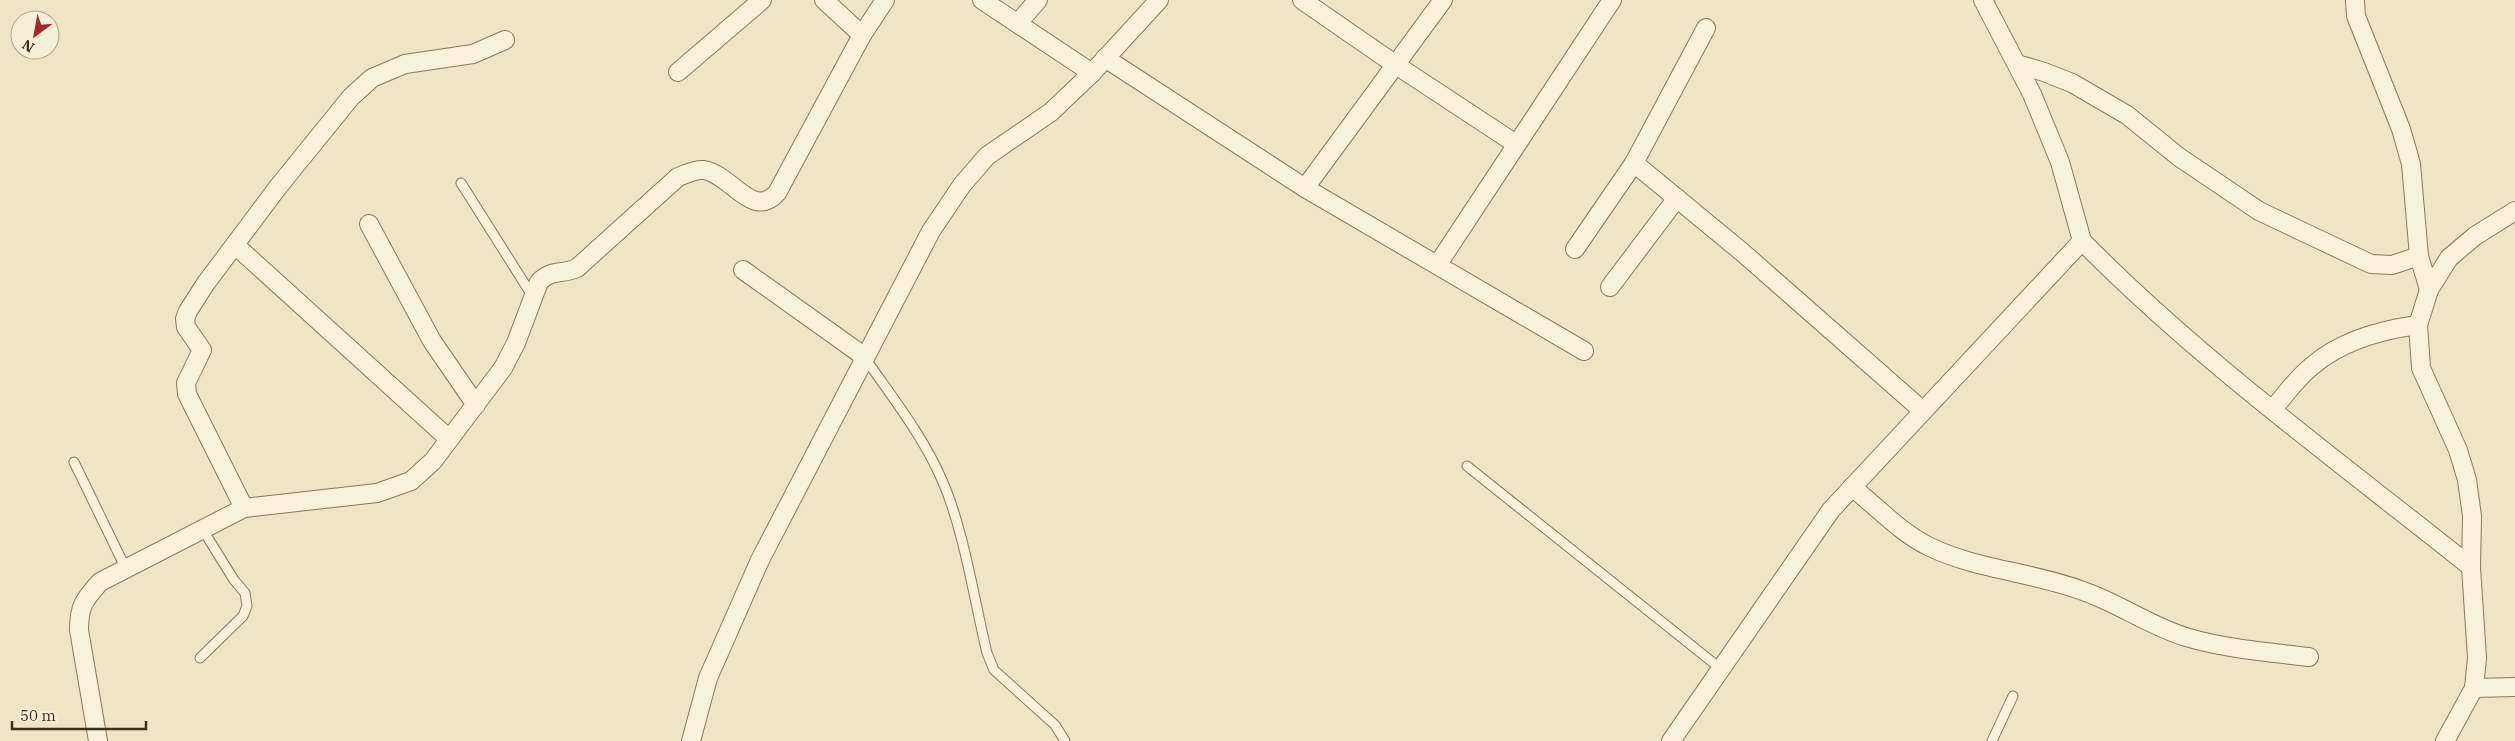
<svg xmlns="http://www.w3.org/2000/svg" width="2515" height="741" viewBox="0 0 2515 741" font-family="'IBM Plex Serif',serif">
<style>
.lines{fill:none;stroke-linecap:round;stroke-linejoin:round}
.service-casing{stroke:#8d765c;stroke-width:11}
.minor-casing{stroke:#8d765c;stroke-width:20}
.service{stroke:#faf1dc;stroke-width:9}
.minor{stroke:#faf1dc;stroke-width:18}
</style>
<rect width="100%" height="100%" fill="#f0e4c8"/>
<g class="lines">
<g class="service-casing">
<g id="service">
<path d="M 461,183 L 533,297"/>
<path d="M 865,358 C 892,397 923,436 942,480 C 964,530 974,599 987,653 L 994,670 L 1055,725 L 1065,741"/>
<path d="M 74,462 L 126,569"/>
<path d="M 1467,466 L 1721,669"/>
<path d="M 200,658 L 243,616 L 247,606 L 245,593 L 234,580 L 203,530"/>
<path d="M 1992,741 L 2013,696"/>
</g>
</g>
<g class="minor-casing">
<g id="minor">
<path d="M 824,0 L 862,35"/>
<path d="M 982,0 L 1092,73"/>
<path d="M 1302,0 L 1396,65 L 1516,144"/>
<path d="M 2355,0 L 2356,16 L 2401,129 L 2411,164 L 2419,256 L 2429,290"/>
<path d="M 1018,23 L 1038,0"/>
<path d="M 1105,58 L 1305,188 L 1584,351"/>
<path d="M 2017,64 L 2044,72 L 2072,83 L 2127,115 L 2179,157 L 2259,211 L 2299,230 L 2371,264 L 2392,265 L 2419,256"/>
<path d="M 678,72 L 762,0"/>
<path d="M 1634,163 L 1742,252 L 1923,411"/>
<path d="M 1305,188 L 1443,0"/>
<path d="M 369,224 L 432,341 L 476,405"/>
<path d="M 2082,241 C 2200,361 2340,462 2471,567"/>
<path d="M 235,245 L 449,439"/>
<path d="M 1575,249 L 1634,163 L 1706,28"/>
<path d="M 1438,264 L 1612,0"/>
<path d="M 743,270 L 865,357"/>
<path d="M 1610,287 L 1677,198"/>
<path d="M 2273,409 C 2285,395 2297,378 2312,366 C 2341,341 2380,330 2418,325"/>
<path d="M 1852,487 C 1877,507 1902,534 1930,547 C 1978,570 2033,572 2083,591 C 2118,603 2150,626 2186,637 C 2226,649 2268,652 2309,657"/>
<path d="M 244,508 L 187,394 L 186,383 L 202,350 L 186,327 L 185,319 L 188,311 L 206,283 L 278,187 L 351,97 L 372,78 L 405,64 L 473,54 L 505,40"/>
<path d="M 2474,688 L 2515,687"/>
<path d="M 98,741 L 79,630 C 79,606 84,600 100,582 L 244,508 L 377,493 L 411,481 L 433,461 L 503,368 L 516,343 L 539,282 C 551,269 562,275 577,268 L 678,177 C 686,174 695,169 704,170 C 732,175 752,220 777,193 L 862,35 L 885,0"/>
<path d="M 691,741 L 708,678 L 760,560 L 931,231 L 962,185 L 987,156 L 1051,112 L 1092,73 L 1159,0"/>
<path d="M 1671,741 L 1831,510 L 2082,241 L 2060,162 L 2032,94 L 1983,0"/>
<path d="M 2445,741 L 2474,688 L 2477,658 L 2471,567 L 2472,516 L 2467,480 L 2458,450 L 2421,368 L 2418,325 L 2429,290 L 2449,258 L 2475,236 L 2515,211"/>
</g>
</g>
<use href="#service" class="service"/>
<use href="#minor" class="minor"/>
</g>
<g transform="translate(35 35) rotate(212)"><circle r="24" fill="#f7eed8" stroke="#ada18e"/>
<path d="M0-4L9 19L0 12L-9 19Z" fill="#9e2a2b"/>
<text y="-8" font-size="14" font-weight="bold" text-anchor="middle" fill="#3d2e20">N</text>
</g>
<path d="M12 721v8h134v-8" fill="none" stroke="#3d2e20" stroke-width="2.5"/>
<text x="20" y="721" font-size="15" fill="#3d2e20" stroke="#f7eed8" stroke-width="4" paint-order="stroke">50 m</text>
</svg>
